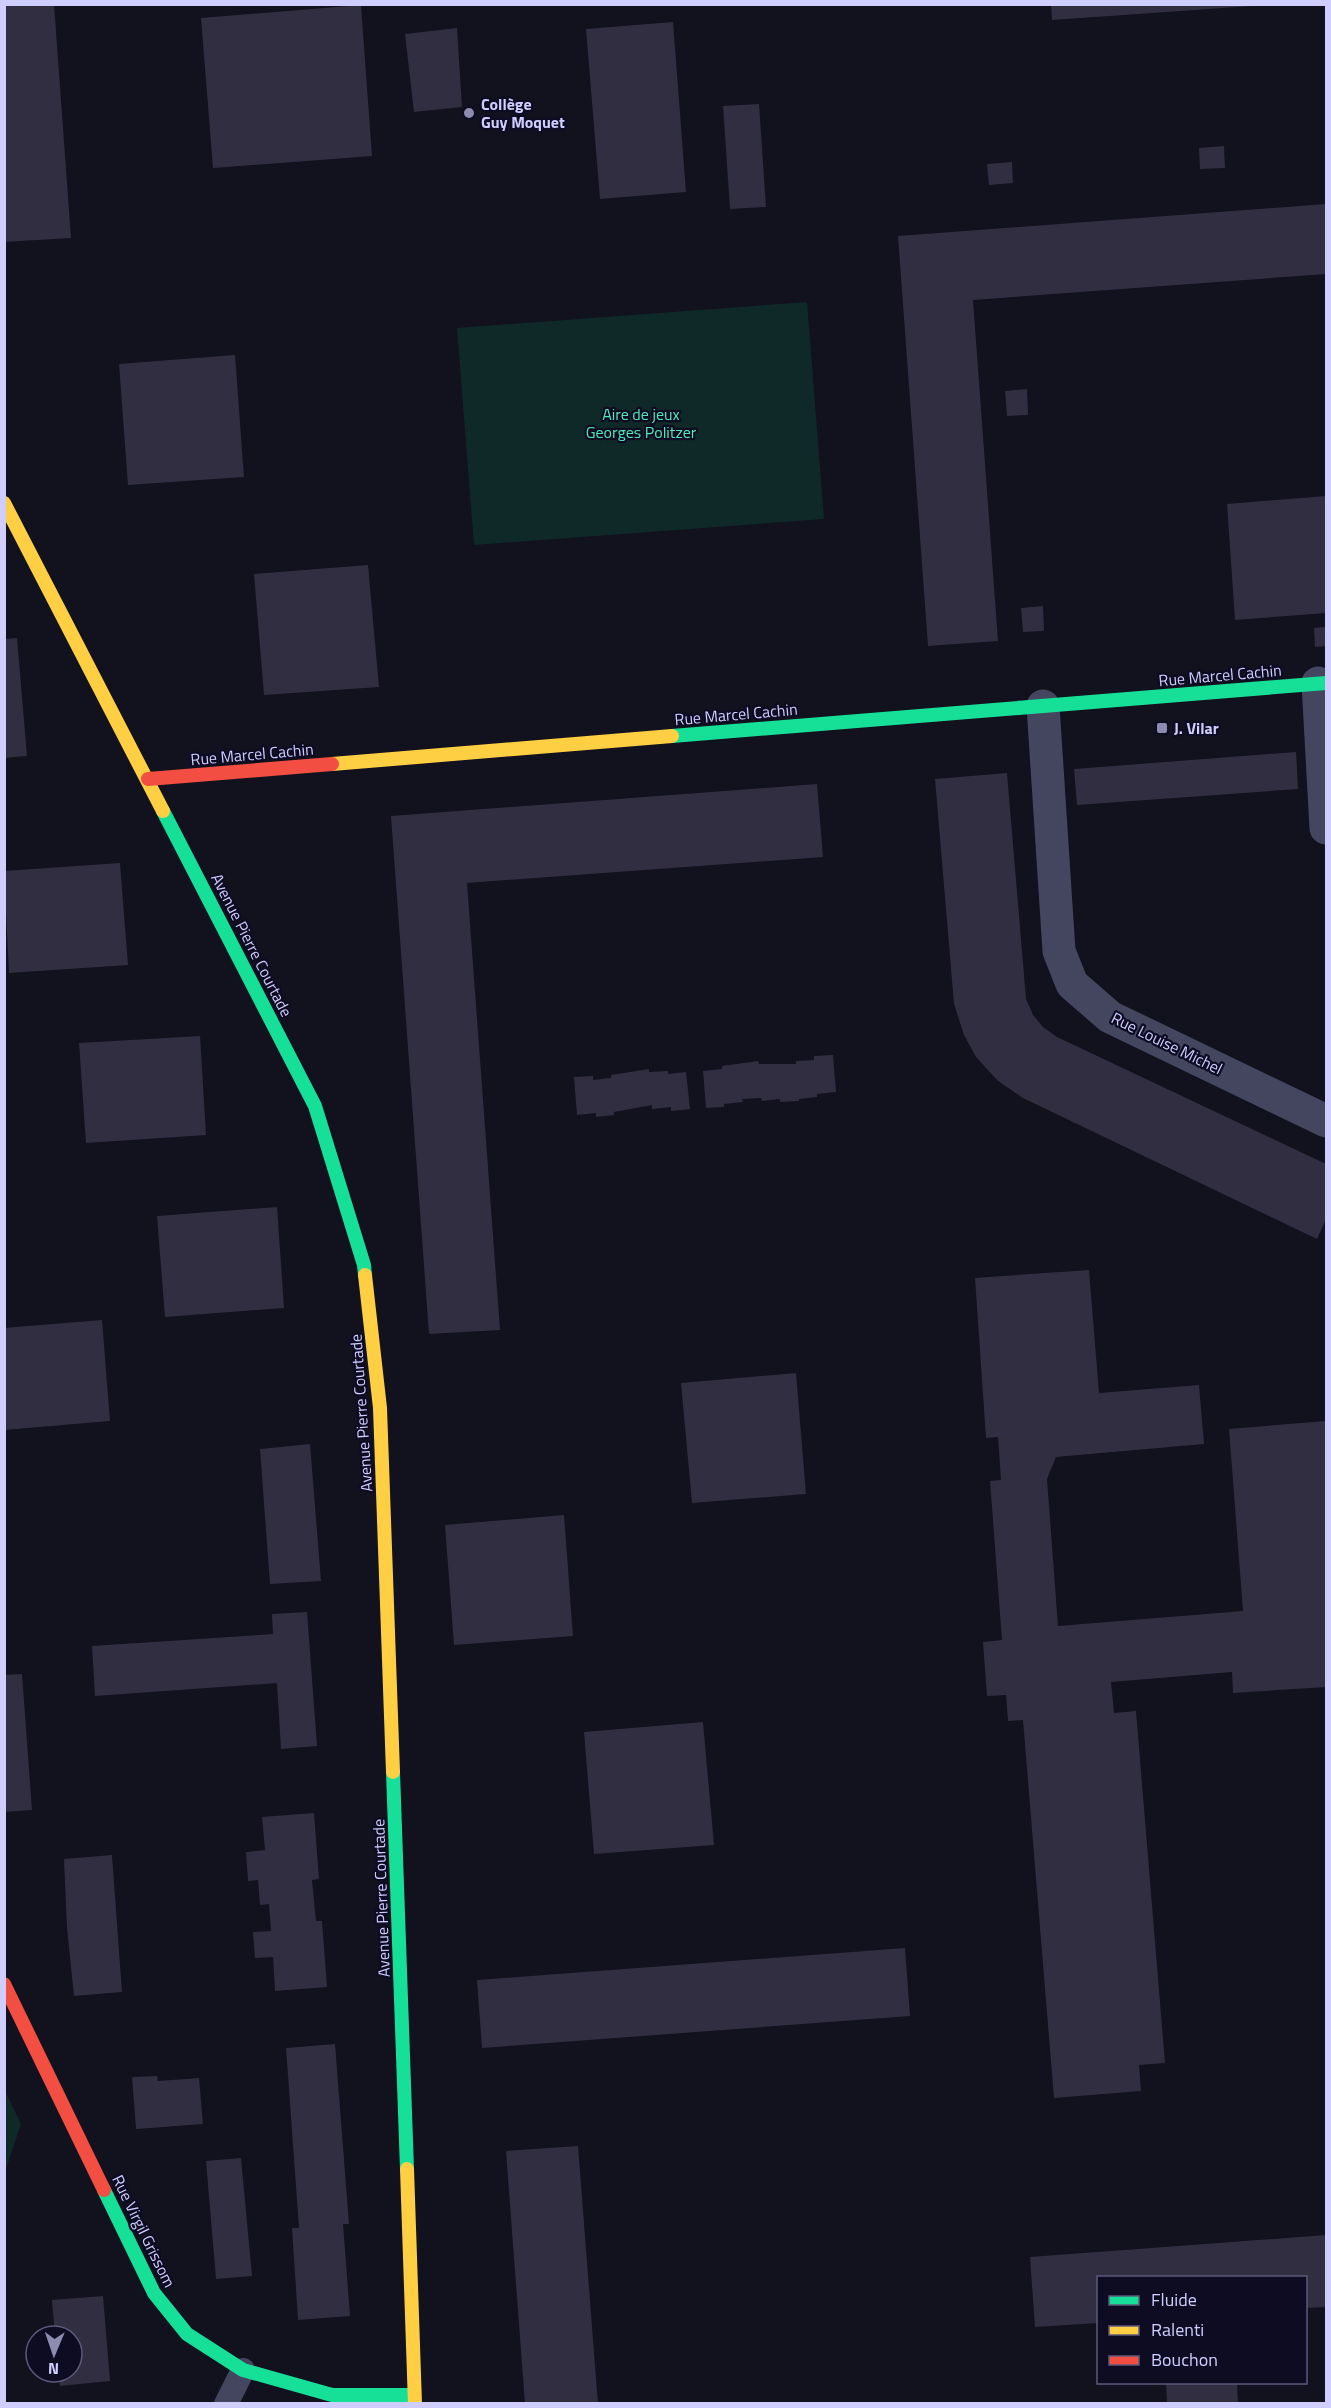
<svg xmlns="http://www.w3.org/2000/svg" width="1331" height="2408" viewBox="0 0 1331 2408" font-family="'Titillium Web',sans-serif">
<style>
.green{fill:#0f2928}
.building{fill:#302e40}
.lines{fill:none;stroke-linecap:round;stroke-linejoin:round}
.lane{stroke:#44455f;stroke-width:24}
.street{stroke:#44455f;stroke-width:33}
.fast{stroke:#16e098;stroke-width:14}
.slow{stroke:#ffcf43;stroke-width:14}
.jam{stroke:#f24e42;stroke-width:14}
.poi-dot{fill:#8e8bb0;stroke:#0e0c23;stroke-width:2}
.labels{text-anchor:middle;stroke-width:4.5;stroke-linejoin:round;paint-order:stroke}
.poi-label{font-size:16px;font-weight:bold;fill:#d0cdff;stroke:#0e0c23;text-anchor:start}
.park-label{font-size:16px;fill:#4feab8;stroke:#0e0c23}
.street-label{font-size:16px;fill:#d0cdff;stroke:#0e0c23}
</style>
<rect width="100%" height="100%" fill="#12111e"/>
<g class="green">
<path d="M 807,302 L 824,519 L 474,545 L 457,328 Z"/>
<path d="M 5,2091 L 21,2124 L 5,2172 L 4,2091 Z"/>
</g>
<g class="building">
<path d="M 4,4 L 54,4 L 71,238 L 4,242 Z"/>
<path d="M 1051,4 L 1252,4 L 1252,6 L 1052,20 Z"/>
<path d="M 361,5 L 372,156 L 213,168 L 201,18 Z"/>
<path d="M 673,22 L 686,192 L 600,199 L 586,29 Z"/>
<path d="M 457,28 L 462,107 L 414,112 L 405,34 Z"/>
<path d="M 759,104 L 766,207 L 730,209 L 723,106 Z"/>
<path d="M 1224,146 L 1225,168 L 1200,169 L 1199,148 Z"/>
<path d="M 1012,162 L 1013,183 L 989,185 L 987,164 Z"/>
<path d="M 1326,204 L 1326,274 L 973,300 L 998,641 L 928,646 L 898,236 Z"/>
<path d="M 235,355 L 244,477 L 128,485 L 119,364 Z"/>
<path d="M 1027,389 L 1028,415 L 1007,416 L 1005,391 Z"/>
<path d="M 1326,496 L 1326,613 L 1235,620 L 1227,504 Z"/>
<path d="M 368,565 L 379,687 L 264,695 L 254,574 Z"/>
<path d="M 1043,606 L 1044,631 L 1023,632 L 1021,608 Z"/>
<path d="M 1326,627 L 1326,646 L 1315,647 L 1314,628 Z"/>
<path d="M 17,638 L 27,756 L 4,758 L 4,639 Z"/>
<path d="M 1296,752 L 1298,789 L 1077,805 L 1074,769 Z"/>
<path d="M 1007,773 L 1026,999 L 1033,1015 L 1043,1027 L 1057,1037 L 1326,1164 L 1326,1219 L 1317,1239 L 1023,1098 L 998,1081 L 976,1057 L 964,1035 L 954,1004 L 935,779 Z"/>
<path d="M 817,784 L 823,857 L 467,883 L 500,1330 L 429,1334 L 391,816 Z"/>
<path d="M 120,863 L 128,965 L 9,973 L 4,871 Z"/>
<path d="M 200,1036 L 206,1135 L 86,1143 L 79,1043 Z"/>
<path d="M 833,1055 L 836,1092 L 817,1094 L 817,1097 L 799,1099 L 799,1101 L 780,1102 L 780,1099 L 762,1101 L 761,1098 L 742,1099 L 743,1102 L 724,1104 L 724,1107 L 706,1108 L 703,1071 L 722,1069 L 722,1066 L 758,1061 L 759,1064 L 796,1064 L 796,1061 L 814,1060 L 814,1056 Z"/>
<path d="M 649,1069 L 649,1072 L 668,1071 L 668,1074 L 686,1072 L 690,1109 L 671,1111 L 671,1107 L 652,1109 L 652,1105 L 614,1112 L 614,1115 L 596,1117 L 596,1113 L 577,1115 L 574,1077 L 593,1076 L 593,1080 L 611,1078 L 611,1075 Z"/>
<path d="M 277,1207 L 284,1308 L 165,1317 L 157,1216 Z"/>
<path d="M 1089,1270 L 1099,1393 L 1199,1385 L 1204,1444 L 1056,1457 L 1047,1479 L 1058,1626 L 1243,1611 L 1229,1429 L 1326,1421 L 1326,1687 L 1233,1693 L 1232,1672 L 1111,1682 L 1114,1713 L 1136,1711 L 1165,2063 L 1139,2065 L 1141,2091 L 1054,2098 L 1023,1720 L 1008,1721 L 1006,1695 L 987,1696 L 983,1642 L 1002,1640 L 990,1481 L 1001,1480 L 998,1437 L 986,1438 L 975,1278 Z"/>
<path d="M 102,1320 L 110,1421 L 4,1430 L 4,1328 Z"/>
<path d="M 796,1373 L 806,1494 L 692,1503 L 681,1383 Z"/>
<path d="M 310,1444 L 321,1581 L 270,1584 L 260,1449 Z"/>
<path d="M 564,1515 L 573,1636 L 454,1645 L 445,1525 Z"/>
<path d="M 307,1612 L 317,1746 L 281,1749 L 277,1683 L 95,1696 L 92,1646 L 273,1634 L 272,1614 Z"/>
<path d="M 22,1674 L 32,1810 L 4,1812 L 4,1675 Z"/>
<path d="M 703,1722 L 714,1845 L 594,1854 L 584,1732 Z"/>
<path d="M 314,1813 L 319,1879 L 312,1880 L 316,1921 L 322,1921 L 327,1987 L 275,1991 L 273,1957 L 255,1958 L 253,1932 L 271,1931 L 269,1904 L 260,1905 L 258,1880 L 248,1881 L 246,1852 L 265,1850 L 262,1817 Z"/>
<path d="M 112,1855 L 122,1992 L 74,1996 L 67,1928 L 64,1859 Z"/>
<path d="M 905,1948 L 910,2016 L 482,2048 L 477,1980 Z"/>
<path d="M 335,2044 L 349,2224 L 343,2224 L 350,2316 L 298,2320 L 292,2228 L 299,2228 L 286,2048 Z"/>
<path d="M 157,2076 L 158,2081 L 199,2078 L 203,2124 L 136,2129 L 132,2077 Z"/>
<path d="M 578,2146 L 598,2404 L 525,2404 L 506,2151 Z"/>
<path d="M 241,2158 L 252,2276 L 216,2279 L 206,2161 Z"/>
<path d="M 1326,2235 L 1326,2307 L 1306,2308 L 1306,2278 L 1098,2278 L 1098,2323 L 1035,2327 L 1030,2257 Z"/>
<path d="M 103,2296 L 110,2381 L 60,2386 L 58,2372 L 72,2372 L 72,2336 L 55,2336 L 52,2300 Z"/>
<path d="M 1166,2382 L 1237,2382 L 1238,2404 L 1167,2404 Z"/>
</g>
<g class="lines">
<path class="lane" d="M 226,2404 L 243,2370"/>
<g class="street">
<path d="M 1318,683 L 1326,828"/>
<path d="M 1043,706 L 1059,951 L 1072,984 L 1110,1017 L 1326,1121"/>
</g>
<g class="fast">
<path d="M 672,736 L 1326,683"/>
<path d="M 163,811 L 315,1106 L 364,1265 L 365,1275"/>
<path d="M 393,1772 L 407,2169"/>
<path d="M 104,2190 L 154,2293 L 187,2334 L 243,2370 L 332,2395 L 414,2395"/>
</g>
<g class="slow">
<path d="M 4,503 L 163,811"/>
<path d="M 332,764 L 672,736"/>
<path d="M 365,1275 L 380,1408 L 393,1772"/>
<path d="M 407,2169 L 415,2404"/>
</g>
<g class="jam">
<path d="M 148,779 L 332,764"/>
<path d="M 4,1984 L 104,2190"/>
</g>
</g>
<g class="poi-dot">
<circle cx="469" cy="113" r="6"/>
<rect x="1156" y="722" width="12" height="12" rx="3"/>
</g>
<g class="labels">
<g class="poi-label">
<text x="481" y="110">Collège<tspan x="481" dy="18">Guy Moquet</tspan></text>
<text x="1174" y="734">J. Vilar</text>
</g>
<g class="park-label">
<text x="641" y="420">Aire de jeux<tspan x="641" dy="18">Georges Politzer</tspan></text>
</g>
<g class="street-label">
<text transform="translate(1220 675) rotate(-5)" y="6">Rue Marcel Cachin</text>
<text transform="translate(736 714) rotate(-5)" y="6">Rue Marcel Cachin</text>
<text transform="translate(252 754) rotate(-5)" y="6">Rue Marcel Cachin</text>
<text transform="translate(252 945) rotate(63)" y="6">Avenue Pierre Courtade</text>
<text transform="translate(1167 1043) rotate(26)" y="6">Rue Louise Michel</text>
<text transform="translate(361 1413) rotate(-94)" y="6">Avenue Pierre Courtade</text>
<text transform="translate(381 1898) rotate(-92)" y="6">Avenue Pierre Courtade</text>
<text transform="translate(144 2231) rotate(64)" y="6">Rue Virgil Grissom</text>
</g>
</g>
<rect width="1331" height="2408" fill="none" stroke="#d0cdff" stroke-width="12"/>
<rect x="1097" y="2276" width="210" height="108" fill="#0e0c23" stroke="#5c597b" stroke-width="1.5"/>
<rect x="1109" y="2296" width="30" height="9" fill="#16e098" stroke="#5c597b" stroke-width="1.5"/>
<text x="1151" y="2306" font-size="18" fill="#d0cdff">Fluide</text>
<rect x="1109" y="2326" width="30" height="9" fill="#ffcf43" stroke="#5c597b" stroke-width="1.5"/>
<text x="1151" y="2336" font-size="18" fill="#d0cdff">Ralenti</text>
<rect x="1109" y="2356" width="30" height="9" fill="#f24e42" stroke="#5c597b" stroke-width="1.5"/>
<text x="1151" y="2366" font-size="18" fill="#d0cdff">Bouchon</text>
<g transform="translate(54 2354) rotate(182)"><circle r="28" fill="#0e0c23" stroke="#5c597b" stroke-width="1.5"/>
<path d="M0-4.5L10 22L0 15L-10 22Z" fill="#8e8bb0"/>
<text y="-9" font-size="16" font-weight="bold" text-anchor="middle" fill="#d0cdff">N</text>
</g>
</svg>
